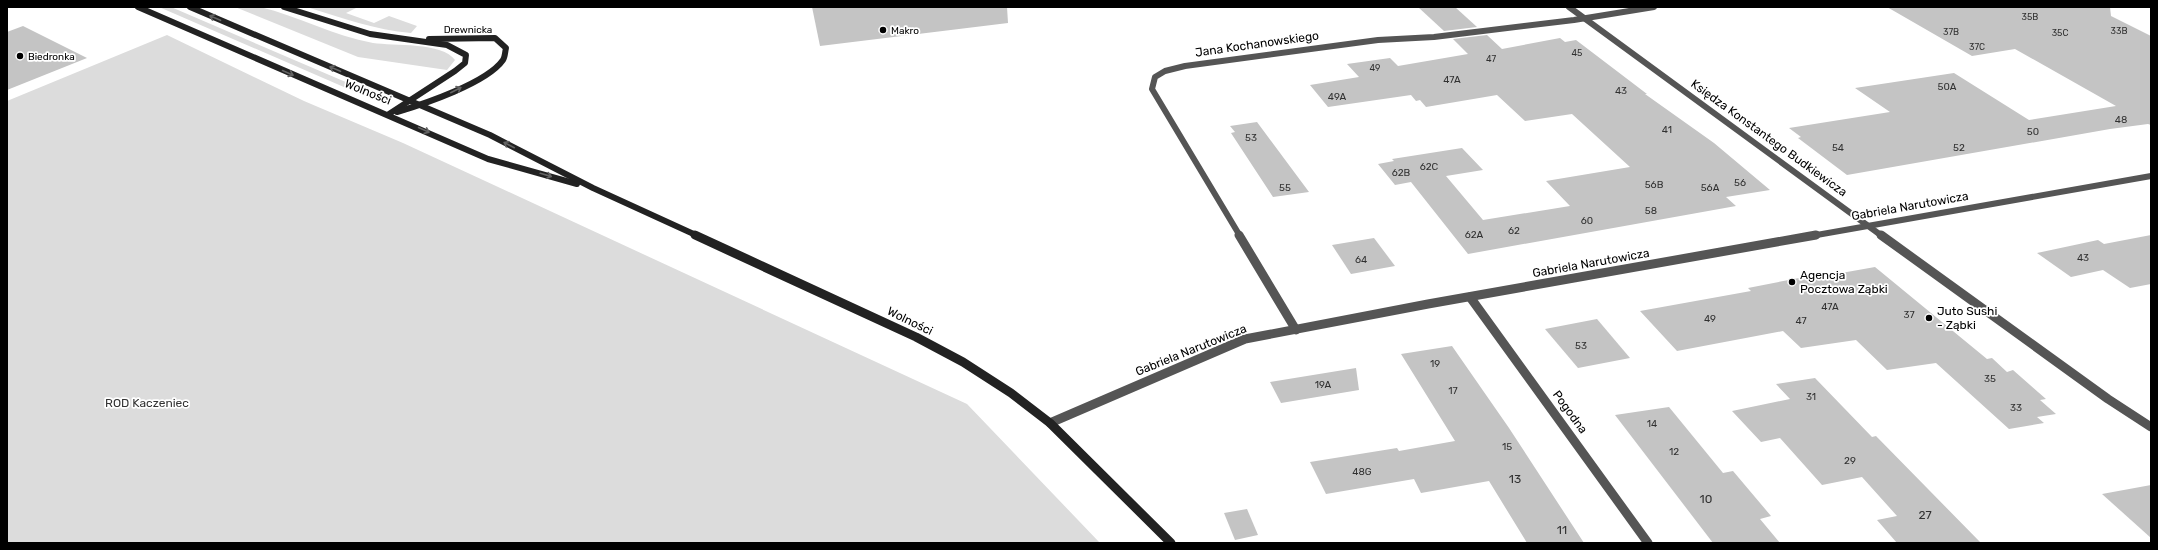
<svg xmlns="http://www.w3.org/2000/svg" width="2158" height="550" viewBox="0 0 2158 550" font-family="Rubik,sans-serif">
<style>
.green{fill:#dcdcdc}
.building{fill:#c4c4c4}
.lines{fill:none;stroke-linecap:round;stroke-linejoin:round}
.street-far1{stroke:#555;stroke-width:6}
.street{stroke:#555;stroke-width:9}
.secondary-far1{stroke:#222;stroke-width:6}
.secondary{stroke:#222;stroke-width:9}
.oneway{stroke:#646464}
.poi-dot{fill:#000;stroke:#fff;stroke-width:1.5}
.labels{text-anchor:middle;stroke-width:3.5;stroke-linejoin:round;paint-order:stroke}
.far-number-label{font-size:9px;fill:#313131}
.far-street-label{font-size:10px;fill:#000;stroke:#fff}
.far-poi-label{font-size:10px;fill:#000;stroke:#fff;text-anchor:start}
.number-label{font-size:10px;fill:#313131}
.street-label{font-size:12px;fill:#000;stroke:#fff}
.poi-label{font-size:12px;fill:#000;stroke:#fff;text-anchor:start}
.park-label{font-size:12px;fill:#333;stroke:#fff}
.near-number-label{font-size:12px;fill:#313131}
</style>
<rect width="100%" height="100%" fill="#fff"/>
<g class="green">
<path d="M 159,7 L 171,7 L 390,101 L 382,102 L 360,94 Z"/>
<path d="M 235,7 C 243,7 252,6 260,7 C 298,16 334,36 373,43 C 393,46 443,42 455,60 L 447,70 L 358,57 Z"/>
<path d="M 307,7 L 358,7 L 346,13 L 374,23 L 389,16 L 417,26 L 411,33 C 375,30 342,18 307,7 Z"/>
<path d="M 167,35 L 304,101 L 403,143 L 967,404 L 1100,543 L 7,543 L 7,101 Z"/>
</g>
<g class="building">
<path d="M 812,7 L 1007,7 L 1008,23 L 820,46 Z"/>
<path d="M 1418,7 L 1455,7 L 1477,27 L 1444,31 Z"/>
<path d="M 1887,7 L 2110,7 L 2111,16 L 2151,36 L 2151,125 L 2148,124 L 2110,129 L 1847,175 L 1798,138 L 1801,137 L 1789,128 L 1890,112 L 1855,88 L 1954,73 L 2029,120 L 2116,106 L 2015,49 L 1972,56 Z"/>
<path d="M 23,26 L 87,58 L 7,90 L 7,32 Z"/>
<path d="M 1487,35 L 1502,49 L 1560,38 L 1565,42 L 1576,40 L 1647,94 L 1645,94 L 1714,143 L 1770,190 L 1726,197 L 1736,206 L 1468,254 L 1411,182 L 1395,185 L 1378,164 L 1394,161 L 1392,159 L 1462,148 L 1483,170 L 1446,176 L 1483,220 L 1570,206 L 1546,181 L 1630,167 L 1572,114 L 1525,121 L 1497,95 L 1426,107 L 1420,100 L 1416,101 L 1411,95 L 1328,107 L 1310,85 L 1359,77 L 1347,64 L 1390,58 L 1398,66 L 1468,54 L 1453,39 Z"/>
<path d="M 1257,122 L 1309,192 L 1273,197 L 1231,133 L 1235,132 L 1230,126 Z"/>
<path d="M 2151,235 L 2151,284 L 2130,288 L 2103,270 L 2071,277 L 2037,253 L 2098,240 L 2104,244 Z"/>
<path d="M 1374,238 L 1395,266 L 1351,274 L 1332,245 Z"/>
<path d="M 1875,267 L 1987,359 L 1992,358 L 2007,372 L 2013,370 L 2046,399 L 2040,400 L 2056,414 L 2037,417 L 2044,423 L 2009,429 L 1936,363 L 1887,370 L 1856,340 L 1801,348 L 1783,331 L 1677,351 L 1640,311 L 1751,291 L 1748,288 L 1799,278 L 1802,280 Z"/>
<path d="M 1597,319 L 1630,358 L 1578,368 L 1545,329 Z"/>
<path d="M 1452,346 L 1509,428 L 1584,543 L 1527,543 L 1489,481 L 1421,493 L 1414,479 L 1326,494 L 1310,462 L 1397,448 L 1399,451 L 1455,441 L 1401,354 Z"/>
<path d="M 1356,368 L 1359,390 L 1281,403 L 1270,382 Z"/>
<path d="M 1815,378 L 1872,437 L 1876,436 L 1981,543 L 1897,543 L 1877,520 L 1897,516 L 1862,477 L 1822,485 L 1780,438 L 1761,442 L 1732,411 L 1790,399 L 1776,384 Z"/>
<path d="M 1669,407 L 1723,473 L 1733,471 L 1771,516 L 1760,519 L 1780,543 L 1713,543 L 1615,415 Z"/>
<path d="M 2151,485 L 2151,538 L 2102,494 Z"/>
<path d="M 1247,509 L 1258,535 L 1235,540 L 1224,513 Z"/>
</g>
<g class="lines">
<g class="street-far1">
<path d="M 1569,7 L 1882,236"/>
<path d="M 1240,236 L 1152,89 L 1155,77 L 1165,71 L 1185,66 L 1378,40 L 1434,37 L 1574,20 L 1654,7"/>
<path d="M 1811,236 L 2151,176"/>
</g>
<g class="street">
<path d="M 1239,235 L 1296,330"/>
<path d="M 1881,235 L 2108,399 L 2151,427"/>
<path d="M 1470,297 L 1648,543"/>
<path d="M 1050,423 L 1245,339 L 1428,304 L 1816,235"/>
</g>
<g class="secondary-far1">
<path d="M 138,7 L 488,159 L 577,184"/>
<path d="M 190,7 L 490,135 L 593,188 L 698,236"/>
<path d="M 284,7 L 370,34 L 447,45 L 466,55 L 465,63 L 455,71 L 389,114"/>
<path d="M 397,112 C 424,104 487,83 503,60 C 505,57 505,52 506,48 L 495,38 L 429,39"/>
</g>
<path class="secondary" d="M 695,235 L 916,337 L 963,362 L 1011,393 L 1050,423 L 1171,543"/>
</g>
<defs><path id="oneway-shaft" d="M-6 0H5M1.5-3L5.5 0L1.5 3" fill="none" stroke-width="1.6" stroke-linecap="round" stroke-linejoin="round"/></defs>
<g class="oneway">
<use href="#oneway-shaft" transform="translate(215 18) rotate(-157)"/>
<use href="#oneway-shaft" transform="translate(335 69) rotate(-157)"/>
<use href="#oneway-shaft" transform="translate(288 73) rotate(24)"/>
<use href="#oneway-shaft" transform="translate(456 90) rotate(-27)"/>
<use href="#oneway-shaft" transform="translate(424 130) rotate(24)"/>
<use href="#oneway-shaft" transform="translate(509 145) rotate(-153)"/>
<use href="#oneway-shaft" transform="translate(546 175) rotate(16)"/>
</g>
<g class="poi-dot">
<circle cx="883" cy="30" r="4"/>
<circle cx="20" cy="56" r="4"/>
<circle cx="1792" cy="282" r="4"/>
<circle cx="1929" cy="318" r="4"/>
</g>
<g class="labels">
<g class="far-number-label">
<text x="2030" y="20">35B</text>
<text x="2119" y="34">33B</text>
<text x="1951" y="35">37B</text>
<text x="2060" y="36">35C</text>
<text x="1977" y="50">37C</text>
<text x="1577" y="56">45</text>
<text x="1491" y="62">47</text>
<text x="1375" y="71">49</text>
</g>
<g class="far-street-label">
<text x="468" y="33">Drewnicka</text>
</g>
<g class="far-poi-label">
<text x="891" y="34">Makro</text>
<text x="28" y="60">Biedronka</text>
</g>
<g class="number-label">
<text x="1452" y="83">47A</text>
<text x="1947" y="90">50A</text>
<text x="1621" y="94">43</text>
<text x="1337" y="100">49A</text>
<text x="2121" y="123">48</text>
<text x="1667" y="133">41</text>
<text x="2033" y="135">50</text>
<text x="1251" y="141">53</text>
<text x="1838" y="151">54</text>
<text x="1959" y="151">52</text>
<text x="1429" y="170">62C</text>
<text x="1401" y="176">62B</text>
<text x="1740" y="186">56</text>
<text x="1654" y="188">56B</text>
<text x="1285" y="191">55</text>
<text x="1710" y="191">56A</text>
<text x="1651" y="214">58</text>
<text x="1587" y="224">60</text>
<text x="1514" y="234">62</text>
<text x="1474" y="238">62A</text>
<text x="2083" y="261">43</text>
<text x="1361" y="263">64</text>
<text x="1830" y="310">47A</text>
<text x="1909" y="318">37</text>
<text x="1710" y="322">49</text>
<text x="1801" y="324">47</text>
<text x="1581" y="349">53</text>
<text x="1435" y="367">19</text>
<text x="1990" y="382">35</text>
<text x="1323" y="388">19A</text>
<text x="1453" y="394">17</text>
<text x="1811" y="400">31</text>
<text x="2016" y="411">33</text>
<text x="1652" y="427">14</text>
<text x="1507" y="450">15</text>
<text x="1674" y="455">12</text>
<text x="1850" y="464">29</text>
<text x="1362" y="475">48G</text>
</g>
<g class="street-label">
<text transform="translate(1257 44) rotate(-8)" y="4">Jana Kochanowskiego</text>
<text transform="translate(368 92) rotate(22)" y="4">Wolności</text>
<text transform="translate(1769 138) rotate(36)" y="4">Księdza Konstantego Budkiewicza</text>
<text transform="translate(1910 206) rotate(-10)" y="4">Gabriela Narutowicza</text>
<text transform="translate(1591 263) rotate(-10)" y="4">Gabriela Narutowicza</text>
<text transform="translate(910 321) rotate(26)" y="4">Wolności</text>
<text transform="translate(1191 350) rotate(-22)" y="4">Gabriela Narutowicza</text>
<text transform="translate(1570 412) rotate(54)" y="4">Pogodna</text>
</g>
<g class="poi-label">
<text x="1800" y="279">Agencja<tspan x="1800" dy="14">Pocztowa Ząbki</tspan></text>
<text x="1937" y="315">Juto Sushi<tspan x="1937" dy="14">- Ząbki</tspan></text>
</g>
<g class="park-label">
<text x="147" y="407">ROD Kaczeniec</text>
</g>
<g class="near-number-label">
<text x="1515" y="483">13</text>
<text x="1706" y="503">10</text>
<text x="1925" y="519">27</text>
<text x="1562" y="534">11</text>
</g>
</g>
<rect width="2158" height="550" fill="none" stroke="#000000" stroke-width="16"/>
</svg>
